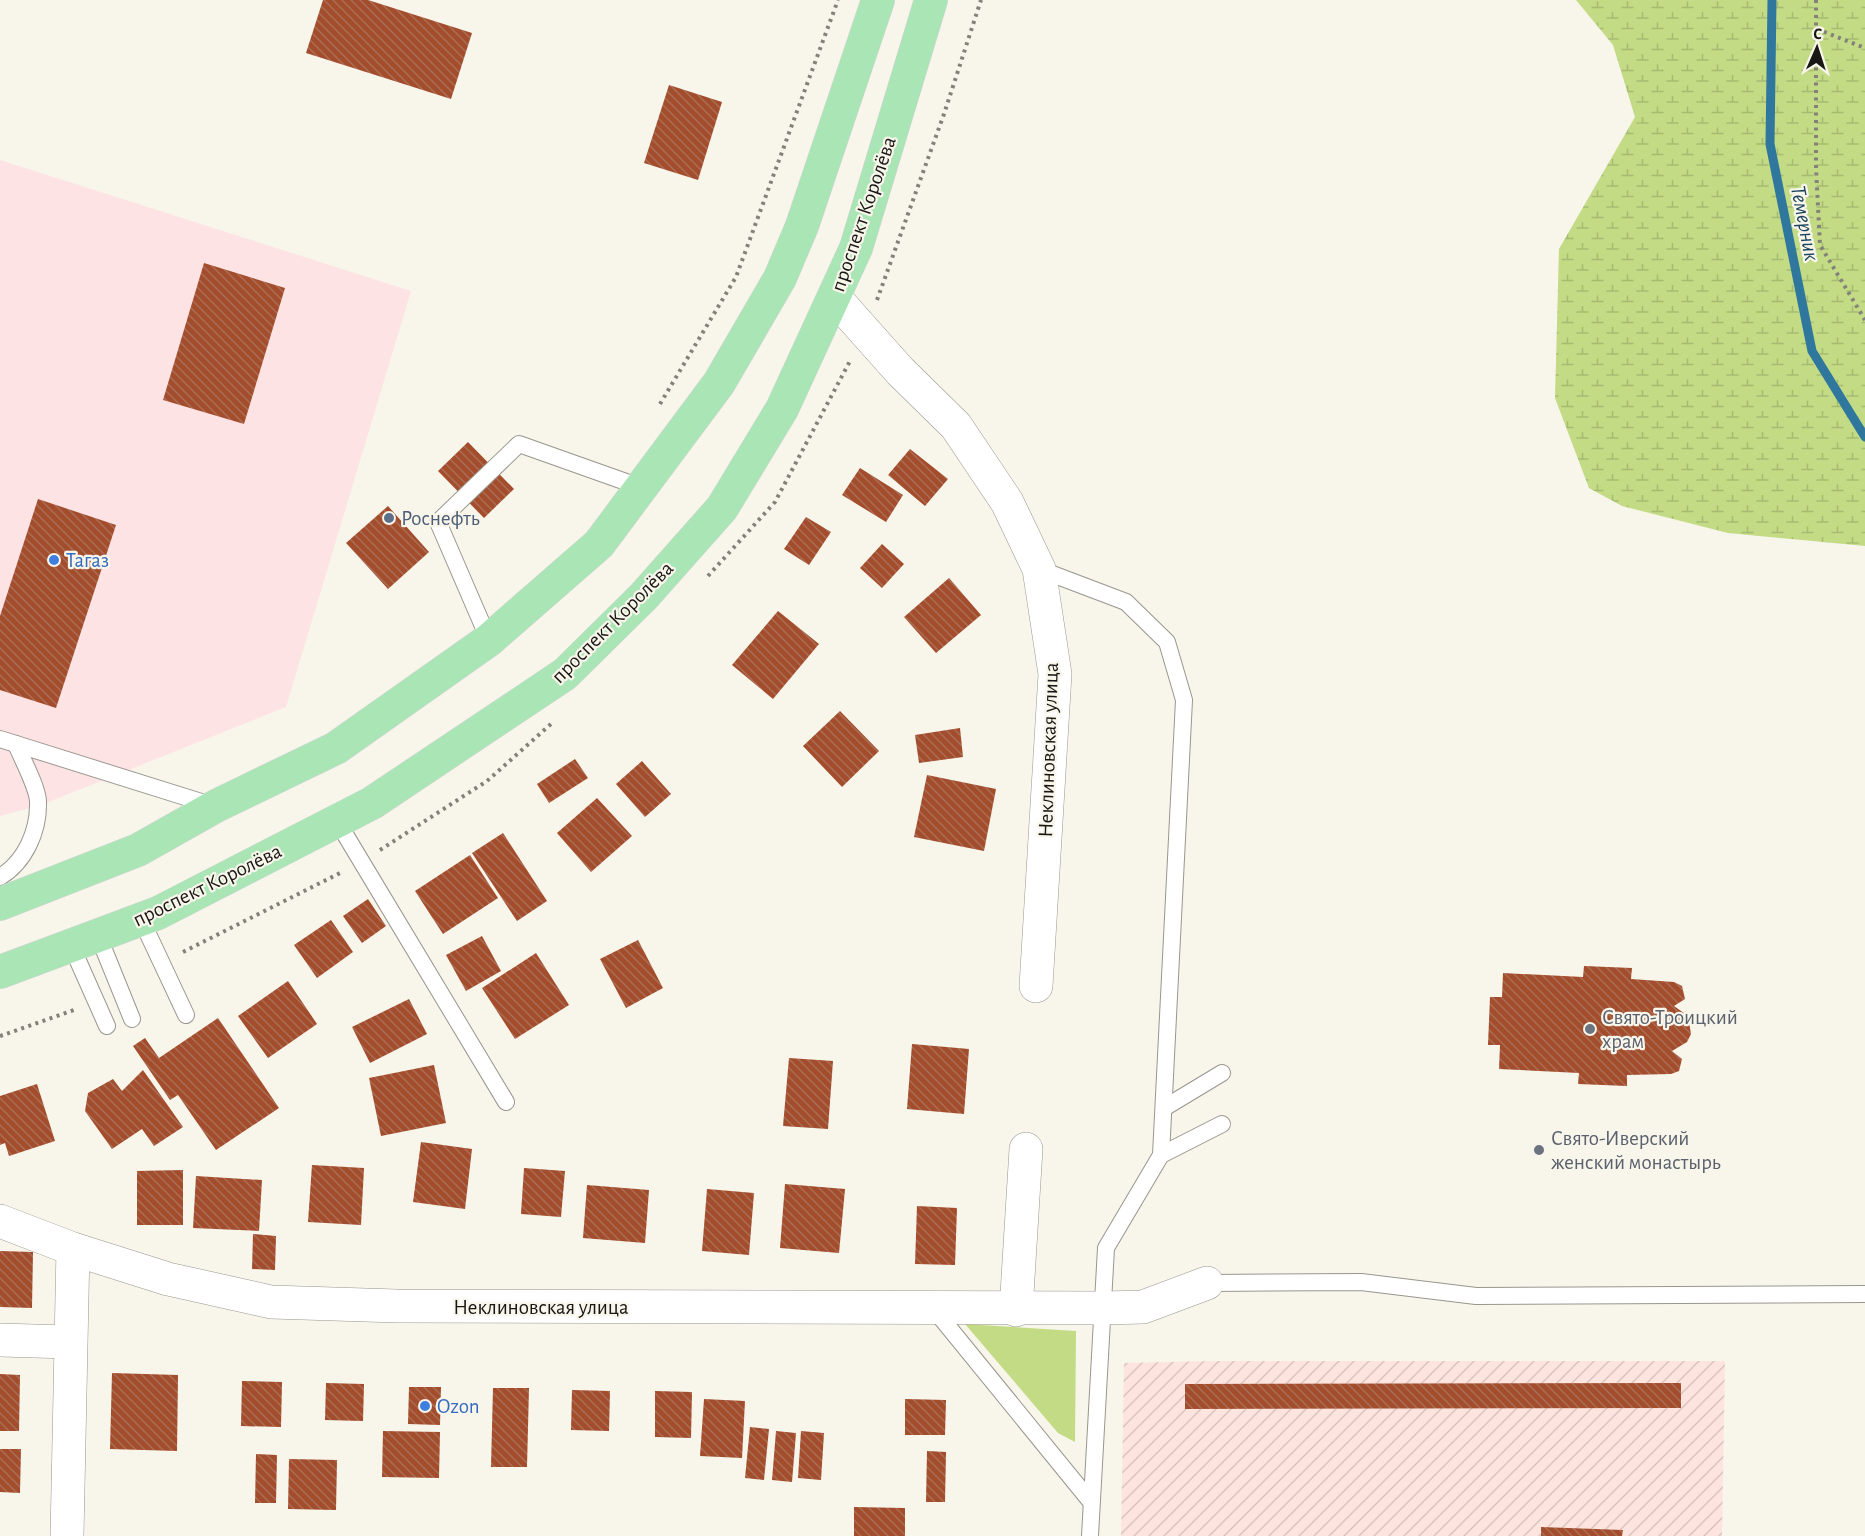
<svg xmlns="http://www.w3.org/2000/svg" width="1865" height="1536" viewBox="0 0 1865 1536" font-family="'Alegreya Sans',sans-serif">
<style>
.commercial{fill:#fee3e4}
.industrial{fill:url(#industrial-furrows)}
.green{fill:#c2db84}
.wetland{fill:url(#wetland-marsh)}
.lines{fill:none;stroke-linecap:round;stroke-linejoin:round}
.stream{stroke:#30779e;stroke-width:9}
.building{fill:url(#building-back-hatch)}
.service-casing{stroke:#99968e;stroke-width:18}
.minor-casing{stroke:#99968e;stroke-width:34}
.primary-casing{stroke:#d5d5d5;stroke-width:34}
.path{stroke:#83817a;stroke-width:4;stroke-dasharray:3 4.5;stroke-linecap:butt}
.service{stroke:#fff;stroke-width:16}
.minor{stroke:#fff;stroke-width:33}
.primary{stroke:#a9e5b5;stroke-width:33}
.service-dot{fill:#5c6f8a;stroke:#f8f5eb;stroke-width:2}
.shop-dot{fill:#3f7fe0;stroke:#f8f5eb;stroke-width:2}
.worship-dot{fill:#6b7280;stroke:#f8f5eb;stroke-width:2}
.labels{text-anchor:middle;stroke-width:4.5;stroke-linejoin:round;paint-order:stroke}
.street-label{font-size:21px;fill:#181714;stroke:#f8f5eb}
.service-label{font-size:21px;fill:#4e5e75;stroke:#f8f5eb;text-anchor:start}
.shop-label{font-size:21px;fill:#366cbe;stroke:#f8f5eb;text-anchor:start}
.worship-label{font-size:21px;fill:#5b616d;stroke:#f8f5eb;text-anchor:start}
.water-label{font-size:22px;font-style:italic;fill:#1c455d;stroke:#f8f5eb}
</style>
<defs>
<pattern id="industrial-furrows" width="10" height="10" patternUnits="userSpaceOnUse" patternTransform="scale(1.5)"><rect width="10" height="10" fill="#fee4df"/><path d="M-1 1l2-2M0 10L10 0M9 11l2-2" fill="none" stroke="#d9c3be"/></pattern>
<pattern id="wetland-marsh" width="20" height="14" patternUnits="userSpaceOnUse" patternTransform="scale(1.5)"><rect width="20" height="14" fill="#c2db84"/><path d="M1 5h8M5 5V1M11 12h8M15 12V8" fill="none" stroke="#a6bb71"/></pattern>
<pattern id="building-back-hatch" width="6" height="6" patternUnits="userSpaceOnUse" patternTransform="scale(1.5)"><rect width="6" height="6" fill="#a34d2c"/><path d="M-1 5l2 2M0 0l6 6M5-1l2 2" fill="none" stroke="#aa6d56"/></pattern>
</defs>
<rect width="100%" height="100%" fill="#f8f5eb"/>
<path class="commercial" d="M 0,160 L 411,291 L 286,707 L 41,805 L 0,816 Z"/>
<path class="industrial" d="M 1210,1361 L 1725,1361 L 1722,1536 L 1121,1536 L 1124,1363 Z"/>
<path class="green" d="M 965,1324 L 1076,1331 L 1075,1442 L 1058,1433 Z"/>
<path class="wetland" d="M 1576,0 L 1865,0 L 1865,546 L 1728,533 L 1622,506 L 1589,488 L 1555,398 L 1559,249 L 1635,117 L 1613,45 Z"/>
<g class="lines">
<path class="stream" d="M 1772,0 L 1770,144 L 1812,351 L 1865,437"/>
</g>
<g class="building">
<path d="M 323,0 L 368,0 L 472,33 L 451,99 L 306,53 Z"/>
<path d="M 669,85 L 722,102 L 698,180 L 644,163 Z"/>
<path d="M 204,263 L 285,288 L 244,424 L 163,400 Z"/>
<path d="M 468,442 L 514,489 L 484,518 L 438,471 Z"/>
<path d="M 910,449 L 948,479 L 925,506 L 888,475 Z"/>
<path d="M 860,468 L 903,495 L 886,522 L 842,495 Z"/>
<path d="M 38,499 L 116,525 L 56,708 L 0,690 L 0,616 Z"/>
<path d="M 388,506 L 429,552 L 388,589 L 346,543 Z"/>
<path d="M 806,517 L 831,532 L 809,565 L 784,549 Z"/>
<path d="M 882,544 L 904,564 L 882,588 L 860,568 Z"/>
<path d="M 949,578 L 981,615 L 936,653 L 904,617 Z"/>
<path d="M 778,611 L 819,644 L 773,699 L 732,665 Z"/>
<path d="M 840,711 L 879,751 L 842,787 L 803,746 Z"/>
<path d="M 960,728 L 963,757 L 919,763 L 915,735 Z"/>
<path d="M 575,759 L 588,778 L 549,803 L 537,784 Z"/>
<path d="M 642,761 L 671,794 L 645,817 L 616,784 Z"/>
<path d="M 927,775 L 996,789 L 984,851 L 914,837 Z"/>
<path d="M 597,798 L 632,836 L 591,872 L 557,833 Z"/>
<path d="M 503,833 L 547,901 L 517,921 L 472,853 Z"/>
<path d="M 470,855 L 498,898 L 443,934 L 415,891 Z"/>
<path d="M 368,899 L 386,926 L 362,943 L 343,916 Z"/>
<path d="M 331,920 L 353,952 L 317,978 L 294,945 Z"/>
<path d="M 482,936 L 501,971 L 466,991 L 446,955 Z"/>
<path d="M 638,940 L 663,988 L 626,1008 L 600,959 Z"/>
<path d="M 536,953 L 569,1005 L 515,1039 L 482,988 Z"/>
<path d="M 1584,966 L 1632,968 L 1631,979 L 1674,982 L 1682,986 L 1685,999 L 1674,1006 L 1688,1016 L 1691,1034 L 1687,1042 L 1672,1051 L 1682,1059 L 1679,1071 L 1671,1074 L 1627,1075 L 1627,1086 L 1578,1084 L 1579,1073 L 1499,1069 L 1500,1045 L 1488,1045 L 1490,997 L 1502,997 L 1503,973 L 1583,977 Z"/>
<path d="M 288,981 L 317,1024 L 268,1058 L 238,1016 Z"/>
<path d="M 409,999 L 427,1034 L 370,1063 L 352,1027 Z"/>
<path d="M 218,1018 L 279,1108 L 216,1150 L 178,1095 L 170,1100 L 133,1046 L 145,1038 L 159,1058 Z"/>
<path d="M 912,1044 L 969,1049 L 964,1114 L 907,1109 Z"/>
<path d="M 789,1058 L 833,1061 L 828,1129 L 783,1126 Z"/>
<path d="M 434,1065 L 446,1123 L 381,1136 L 369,1078 Z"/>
<path d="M 143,1070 L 183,1127 L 154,1146 L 142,1129 L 112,1149 L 85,1111 L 88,1093 L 113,1079 L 122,1091 Z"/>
<path d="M 37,1084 L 55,1141 L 9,1156 L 5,1143 L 0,1145 L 0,1096 Z"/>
<path d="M 421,1142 L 472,1149 L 465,1209 L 413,1202 Z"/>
<path d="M 312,1165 L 364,1168 L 361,1225 L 308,1222 Z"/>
<path d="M 524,1168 L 565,1171 L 561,1217 L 521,1214 Z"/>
<path d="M 183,1170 L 183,1225 L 137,1225 L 137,1171 Z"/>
<path d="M 196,1176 L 262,1180 L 259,1231 L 193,1228 Z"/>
<path d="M 785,1184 L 845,1189 L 839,1253 L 780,1248 Z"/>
<path d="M 587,1185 L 649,1190 L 645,1243 L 583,1238 Z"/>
<path d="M 707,1189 L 754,1193 L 749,1255 L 702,1251 Z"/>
<path d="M 917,1206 L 957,1208 L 955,1265 L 915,1264 Z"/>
<path d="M 253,1234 L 276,1236 L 275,1270 L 252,1269 Z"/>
<path d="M 0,1251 L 33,1252 L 32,1308 L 0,1307 Z"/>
<path d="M 112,1373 L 178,1375 L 177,1451 L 110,1449 Z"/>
<path d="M 0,1374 L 20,1375 L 19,1431 L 0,1431 Z"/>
<path d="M 242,1381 L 282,1382 L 281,1427 L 241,1426 Z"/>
<path d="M 326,1383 L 364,1384 L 363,1421 L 325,1420 Z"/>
<path d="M 1681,1383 L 1681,1408 L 1185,1409 L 1185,1384 Z"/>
<path d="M 409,1387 L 441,1387 L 440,1425 L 408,1424 Z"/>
<path d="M 493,1388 L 529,1388 L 527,1467 L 491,1467 Z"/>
<path d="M 572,1390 L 610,1391 L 609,1431 L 571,1430 Z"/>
<path d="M 655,1391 L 692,1392 L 691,1438 L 655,1437 Z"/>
<path d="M 704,1399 L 745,1401 L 742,1458 L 700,1456 Z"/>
<path d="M 905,1399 L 946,1400 L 945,1435 L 905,1435 Z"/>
<path d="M 750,1427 L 769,1429 L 764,1480 L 745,1478 Z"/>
<path d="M 383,1431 L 440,1432 L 439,1478 L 382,1477 Z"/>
<path d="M 776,1431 L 796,1433 L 792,1482 L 772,1480 Z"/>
<path d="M 801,1431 L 824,1433 L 821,1480 L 798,1478 Z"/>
<path d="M 0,1449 L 21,1449 L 20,1493 L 0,1492 Z"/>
<path d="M 927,1451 L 946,1452 L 945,1502 L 926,1502 Z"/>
<path d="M 256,1454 L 277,1455 L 276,1503 L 255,1503 Z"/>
<path d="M 289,1459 L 337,1460 L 336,1510 L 288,1509 Z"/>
<path d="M 854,1507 L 905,1508 L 905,1536 L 854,1536 Z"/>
<path d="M 1541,1527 L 1623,1530 L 1622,1536 L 1541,1536 Z"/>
</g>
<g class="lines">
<g class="service-casing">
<g id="service">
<path d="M 1039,569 L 1126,602 L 1167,642 L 1184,700 L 1161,1155 L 1106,1248 L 1090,1536"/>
<path d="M 489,640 L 438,522 L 519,444 L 643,488"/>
<path d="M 0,739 L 214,806"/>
<path d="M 337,821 L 506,1102"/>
<path d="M 0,877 C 25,862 39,831 38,801 C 37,786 22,759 16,744"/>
<path d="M 141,919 L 186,1015"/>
<path d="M 98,935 L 132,1019"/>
<path d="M 71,945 L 107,1026"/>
<path d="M 1164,1108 L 1222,1073"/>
<path d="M 1161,1155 L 1222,1124"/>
<path d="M 1207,1283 L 1361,1282 L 1476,1296 L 1865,1294"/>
<path d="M 933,1308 L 1091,1502"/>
</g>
</g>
<g class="minor-casing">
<g id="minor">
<path d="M 835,298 L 900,371 L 956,426 L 1007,502 L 1039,569 L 1055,674 L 1036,986"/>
<path d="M 0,1221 L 73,1249 L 168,1279 L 271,1302 L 397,1306 L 1104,1308 L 1143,1307 L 1207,1283"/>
<path d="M 1016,1310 L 1026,1149"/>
<path d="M 0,1340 L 69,1342"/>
<path d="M 67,1536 L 73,1249"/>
</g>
</g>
<g class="primary-casing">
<g id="primary">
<path d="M 0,904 L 138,850 L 216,806 L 336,748 L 489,640 L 599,544 L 719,383 L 780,278 L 802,226 L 878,0"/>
<path d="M 0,972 L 158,913 L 372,803 L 565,674 L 644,596 L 722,508 L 782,409 L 856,248 L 931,0"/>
</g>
</g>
<g class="path">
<path d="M 1816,0 L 1816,168 L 1820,245 L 1865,320"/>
<path d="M 1817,29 L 1865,48"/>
<path d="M 877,300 L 944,114 L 981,0"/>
<path d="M 660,404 L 736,277 L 838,0"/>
<path d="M 708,576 L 775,502 L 850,361"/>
<path d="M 380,850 L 487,781 L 552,723"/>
<path d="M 183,952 L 342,872"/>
<path d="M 0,1036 L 74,1010"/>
</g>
<use href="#service" class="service"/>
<use href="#minor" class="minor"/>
<use href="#primary" class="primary"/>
</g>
<circle class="service-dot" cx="389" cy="518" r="6"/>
<g class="shop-dot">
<circle cx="54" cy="560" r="6"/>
<circle cx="425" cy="1406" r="6"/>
</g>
<g class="worship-dot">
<circle cx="1590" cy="1029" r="6"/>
<circle cx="1539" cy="1150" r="6"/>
</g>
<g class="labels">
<g class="street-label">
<text transform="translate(863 214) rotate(-71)" y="7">проспект Королёва</text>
<text transform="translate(612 622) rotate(-45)" y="7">проспект Королёва</text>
<text transform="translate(1048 750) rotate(-88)" y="7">Неклиновская улица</text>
<text transform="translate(207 885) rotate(-26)" y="7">проспект Королёва</text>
<text x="541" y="1314">Неклиновская улица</text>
</g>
<g class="service-label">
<text x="401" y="525">Роснефть</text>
</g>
<g class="shop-label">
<text x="66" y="567">Тагаз</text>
<text x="437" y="1413">Ozon</text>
</g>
<g class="worship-label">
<text x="1602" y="1024">Свято-Троицкий<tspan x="1602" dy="24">храм</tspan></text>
<text x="1551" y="1145">Свято-Иверский<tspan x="1551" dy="24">женский монастырь</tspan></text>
</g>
<g class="water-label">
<text transform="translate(1806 223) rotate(79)" y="8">Темерник</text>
</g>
</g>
<g transform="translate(1817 48) rotate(3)" stroke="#f8f5eb" stroke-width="4.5" paint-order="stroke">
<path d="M0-4.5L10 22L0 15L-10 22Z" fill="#181714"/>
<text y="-9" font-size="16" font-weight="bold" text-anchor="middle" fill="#181714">С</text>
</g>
</svg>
